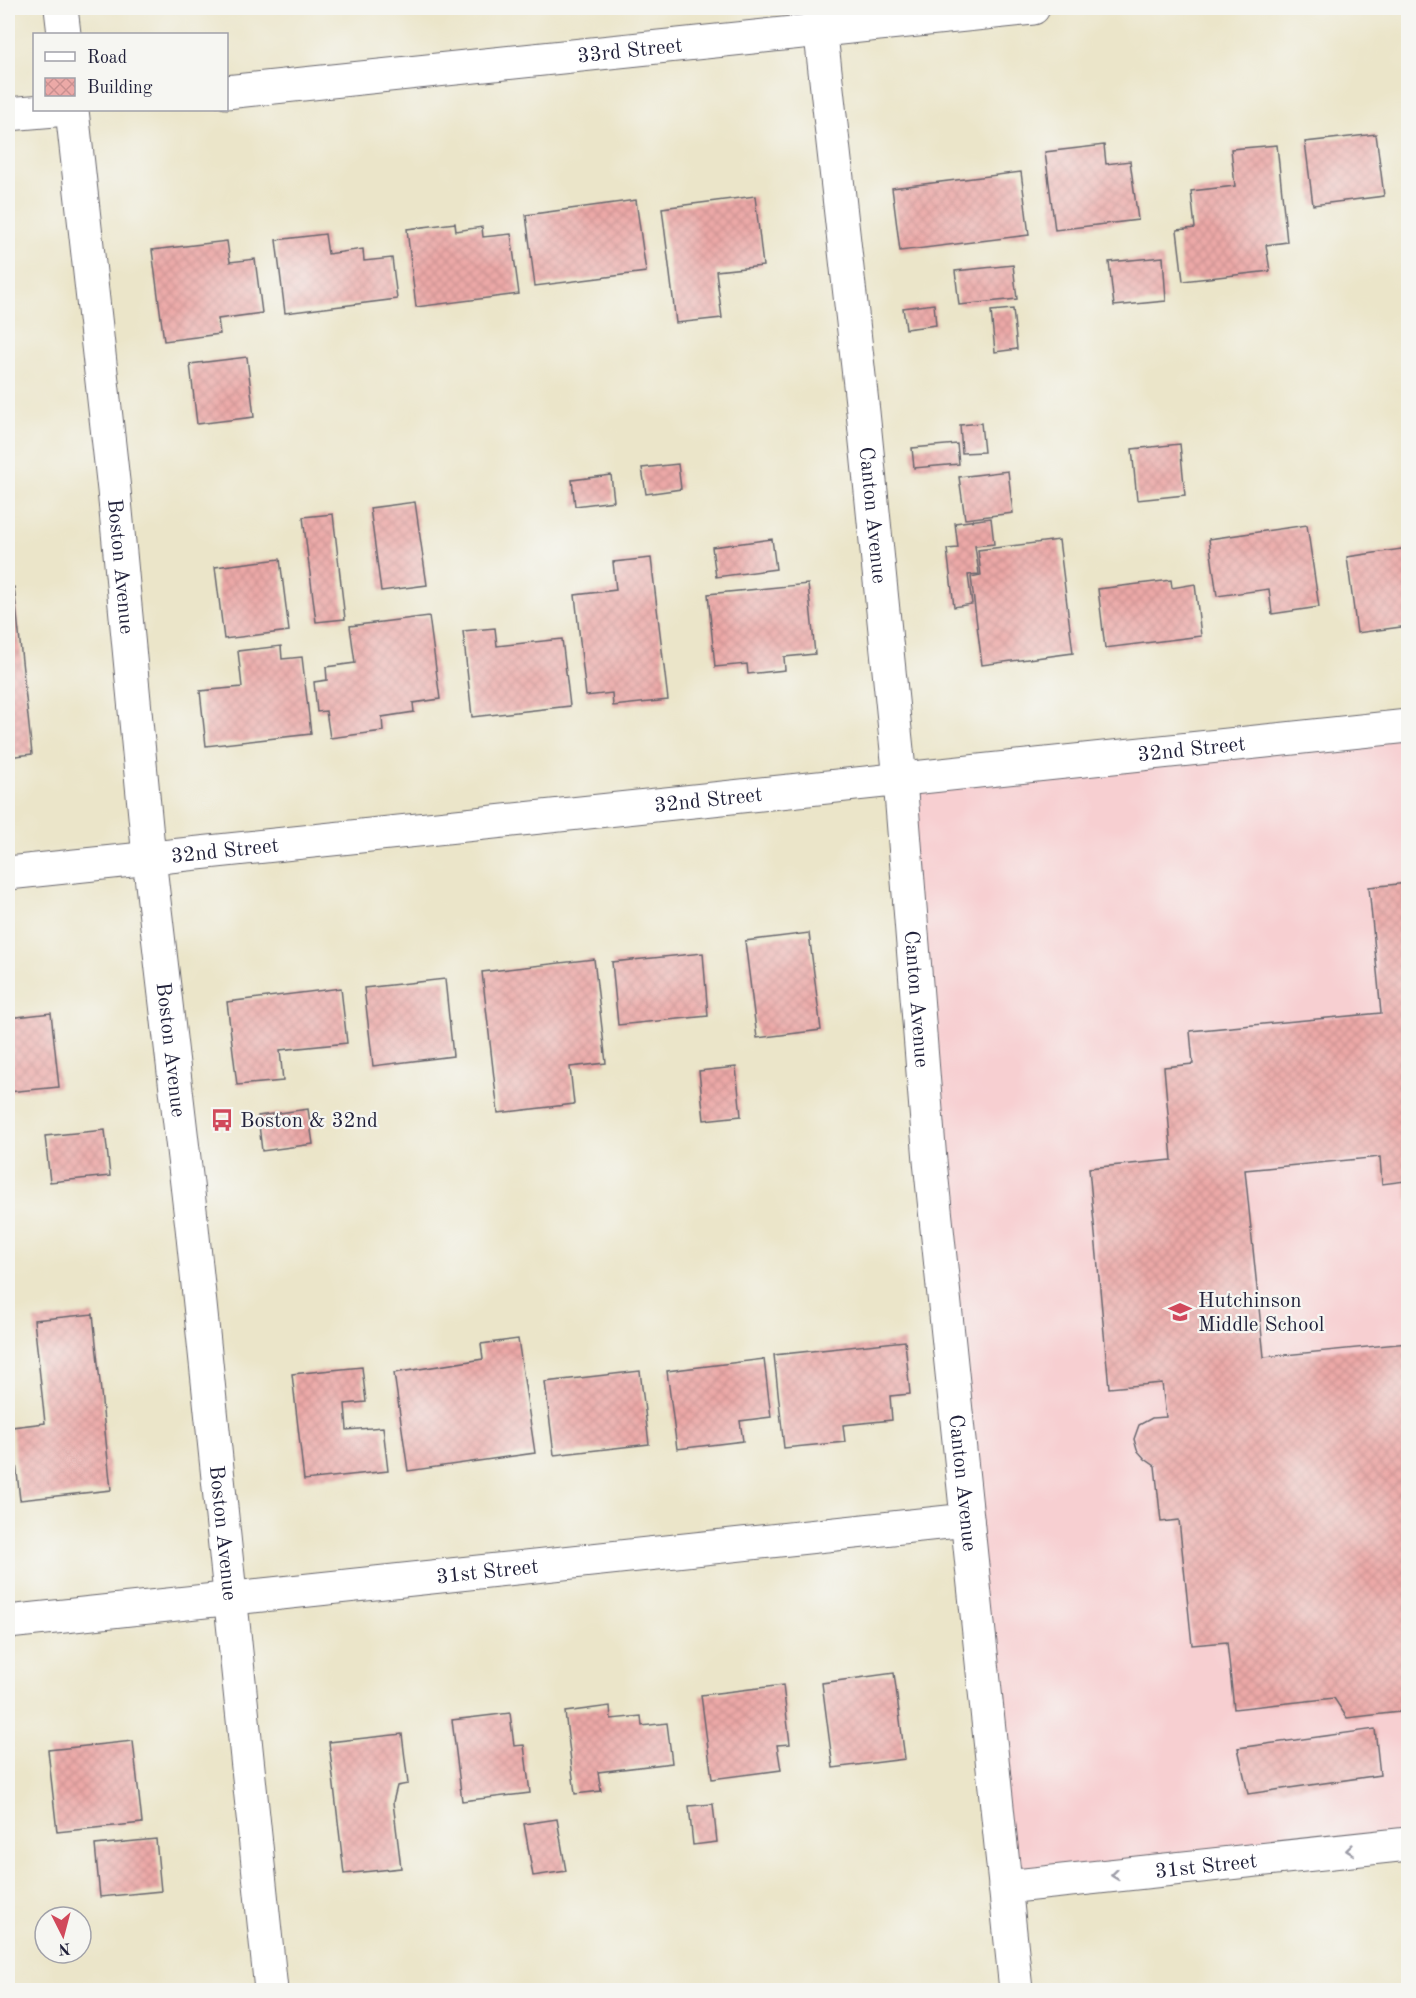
<svg xmlns="http://www.w3.org/2000/svg" width="1416" height="1998" viewBox="0 0 1416 1998" font-family="'Old Standard TT',serif">
<style>
.built{fill:#f7cfd1}
.building{fill:url(#building-cross-hatch)}
.lines{fill:none;stroke-linecap:round;stroke-linejoin:round}
.minor-casing{stroke:#68666d;stroke-width:35}
.minor{stroke:#fff;stroke-width:33}
.oneway{stroke:#9c9ca7}
.labels{text-anchor:middle;stroke-width:4.5;stroke-linejoin:round;paint-order:stroke}
.street-label{font-size:21px;fill:#22223b;stroke:#f6f6f2}
.poi-label{font-size:21px;fill:#22223b;stroke:#f6f6f2;text-anchor:start}
</style>
<defs>
<pattern id="building-cross-hatch" width="8" height="8" patternUnits="userSpaceOnUse" patternTransform="scale(1.5)"><rect width="8" height="8" fill="#eca9a7"/><path d="M0 0l8 8M0 8l8-8" fill="none" stroke="#ca9191"/></pattern>
</defs>
<rect width="100%" height="100%" fill="#f6f6f2"/>
<filter id="ink" filterUnits="userSpaceOnUse"><feTurbulence type="fractalNoise" baseFrequency=".0167" numOctaves="2"/><feDisplacementMap in="SourceGraphic" scale="12" xChannelSelector="R" yChannelSelector="G"/><feConvolveMatrix kernelMatrix="1 2 1 2 8 2 1 2 1" color-interpolation-filters="sRGB"/></filter>
<filter id="wash" filterUnits="userSpaceOnUse"><feTurbulence type="fractalNoise" baseFrequency=".008" numOctaves="4" result="noise"/><feDisplacementMap in="SourceGraphic" scale="24" xChannelSelector="R" yChannelSelector="G"/><feGaussianBlur stdDeviation="1.35" result="paint"/><feColorMatrix in="noise" values="0 0 0 0 0 0 0 0 0 0 0 0 0 0 0 0 0 1.4 0 .05"/><feComposite in="paint" operator="in"/></filter>
<g filter="url(#wash)">
<rect width="100%" height="100%" fill="#ebe5c9"/>
<path class="built" d="M 1408,726 L 1408,1844 L 1005,1887 L 900,780 Z"/>
<g id="blocks">
<g class="building">
<path d="M 1376,134 L 1384,196 L 1313,205 L 1305,142 Z"/>
<path d="M 1104,145 L 1106,164 L 1130,161 L 1138,220 L 1055,230 L 1045,152 Z"/>
<path d="M 1277,145 L 1287,242 L 1266,245 L 1270,271 L 1183,281 L 1177,230 L 1195,228 L 1191,191 L 1235,186 L 1231,149 Z"/>
<path d="M 1021,172 L 1029,235 L 900,251 L 892,188 Z"/>
<path d="M 755,196 L 763,266 L 716,271 L 722,318 L 676,323 L 662,208 Z"/>
<path d="M 636,200 L 646,272 L 535,286 L 526,215 Z"/>
<path d="M 455,223 L 456,231 L 482,227 L 483,237 L 511,234 L 519,294 L 416,307 L 407,229 Z"/>
<path d="M 325,234 L 328,254 L 363,249 L 364,261 L 392,258 L 397,299 L 285,313 L 276,240 Z"/>
<path d="M 227,241 L 230,262 L 255,259 L 262,313 L 218,319 L 220,334 L 164,341 L 152,250 Z"/>
<path d="M 1163,257 L 1166,301 L 1114,306 L 1109,262 Z"/>
<path d="M 1013,265 L 1017,299 L 959,305 L 955,271 Z"/>
<path d="M 934,304 L 936,325 L 906,329 L 903,308 Z"/>
<path d="M 1013,309 L 1017,349 L 995,352 L 991,311 Z"/>
<path d="M 247,357 L 254,417 L 197,424 L 190,364 Z"/>
<path d="M 981,423 L 984,452 L 962,453 L 960,425 Z"/>
<path d="M 957,444 L 959,464 L 914,468 L 912,448 Z"/>
<path d="M 1180,444 L 1185,495 L 1137,500 L 1132,449 Z"/>
<path d="M 678,464 L 681,489 L 646,494 L 642,468 Z"/>
<path d="M 1008,471 L 1013,513 L 965,519 L 959,477 Z"/>
<path d="M 611,475 L 614,501 L 575,506 L 572,480 Z"/>
<path d="M 415,502 L 427,585 L 381,591 L 370,508 Z"/>
<path d="M 333,514 L 345,619 L 316,622 L 303,517 Z"/>
<path d="M 991,518 L 994,544 L 975,546 L 979,574 L 968,575 L 972,604 L 954,607 L 947,549 L 958,548 L 955,523 Z"/>
<path d="M 1307,525 L 1319,607 L 1272,614 L 1269,589 L 1217,596 L 1209,539 Z"/>
<path d="M 772,539 L 776,569 L 716,577 L 712,547 Z"/>
<path d="M 1059,540 L 1073,653 L 982,665 L 971,577 L 981,575 L 978,550 Z"/>
<path d="M 1408,548 L 1408,626 L 1357,633 L 1347,557 Z"/>
<path d="M 651,558 L 668,700 L 613,706 L 612,693 L 586,696 L 575,595 L 616,590 L 613,562 Z"/>
<path d="M 280,559 L 289,631 L 224,639 L 215,567 Z"/>
<path d="M 1171,580 L 1172,588 L 1195,584 L 1201,636 L 1105,648 L 1098,589 Z"/>
<path d="M 808,584 L 815,654 L 784,657 L 785,670 L 748,674 L 747,664 L 715,667 L 708,594 Z"/>
<path d="M 14,587 L 32,754 L 8,757 L 8,588 Z"/>
<path d="M 429,616 L 440,699 L 413,703 L 414,712 L 382,717 L 383,731 L 330,738 L 326,711 L 317,712 L 314,682 L 327,680 L 326,667 L 355,663 L 350,626 Z"/>
<path d="M 495,628 L 497,646 L 562,639 L 570,706 L 472,717 L 463,631 Z"/>
<path d="M 281,646 L 282,659 L 302,657 L 311,734 L 206,746 L 200,691 L 242,687 L 238,651 Z"/>
<path d="M 1408,883 L 1408,1200 L 1407,1200 L 1405,1181 L 1382,1184 L 1380,1157 L 1245,1170 L 1264,1357 L 1408,1343 L 1408,1711 L 1347,1718 L 1334,1698 L 1234,1709 L 1227,1642 L 1192,1645 L 1179,1520 L 1161,1522 L 1155,1466 L 1145,1459 L 1137,1450 L 1134,1439 L 1139,1425 L 1152,1418 L 1166,1417 L 1162,1383 L 1109,1388 L 1089,1168 L 1172,1160 L 1164,1067 L 1193,1064 L 1190,1031 L 1381,1013 L 1369,887 Z"/>
<path d="M 809,933 L 821,1030 L 757,1038 L 745,941 Z"/>
<path d="M 703,953 L 708,1016 L 618,1025 L 612,962 Z"/>
<path d="M 594,959 L 606,1063 L 570,1067 L 574,1104 L 498,1113 L 482,972 Z"/>
<path d="M 445,979 L 453,1056 L 373,1066 L 364,988 Z"/>
<path d="M 341,988 L 347,1043 L 280,1050 L 283,1081 L 237,1085 L 227,1002 Z"/>
<path d="M 51,1013 L 59,1087 L 8,1092 L 8,1018 Z"/>
<path d="M 736,1067 L 741,1116 L 704,1120 L 699,1071 Z"/>
<path d="M 308,1109 L 313,1144 L 262,1151 L 258,1116 Z"/>
<path d="M 105,1130 L 110,1176 L 50,1182 L 45,1136 Z"/>
<path d="M 93,1314 L 111,1490 L 20,1500 L 12,1427 L 45,1423 L 34,1320 Z"/>
<path d="M 518,1339 L 535,1453 L 408,1471 L 394,1373 L 483,1359 L 481,1344 Z"/>
<path d="M 905,1341 L 910,1394 L 890,1396 L 892,1420 L 843,1425 L 845,1442 L 784,1448 L 774,1355 Z"/>
<path d="M 764,1359 L 771,1417 L 740,1421 L 743,1441 L 677,1449 L 667,1371 Z"/>
<path d="M 362,1367 L 366,1402 L 345,1404 L 347,1430 L 383,1427 L 388,1471 L 304,1480 L 292,1374 Z"/>
<path d="M 640,1371 L 649,1444 L 554,1455 L 545,1382 Z"/>
<path d="M 894,1673 L 905,1759 L 833,1768 L 822,1683 Z"/>
<path d="M 783,1685 L 790,1744 L 777,1745 L 781,1770 L 712,1779 L 701,1695 Z"/>
<path d="M 610,1706 L 611,1719 L 641,1716 L 642,1726 L 667,1723 L 672,1763 L 598,1772 L 601,1791 L 575,1794 L 565,1712 Z"/>
<path d="M 510,1713 L 514,1746 L 524,1745 L 530,1793 L 462,1801 L 452,1720 Z"/>
<path d="M 1375,1729 L 1380,1775 L 1248,1794 L 1238,1748 Z"/>
<path d="M 402,1734 L 408,1784 L 397,1786 L 393,1802 L 401,1868 L 344,1874 L 329,1742 Z"/>
<path d="M 133,1741 L 142,1823 L 57,1832 L 48,1750 Z"/>
<path d="M 713,1804 L 717,1842 L 693,1845 L 689,1806 Z"/>
<path d="M 557,1819 L 566,1871 L 533,1876 L 524,1824 Z"/>
<path d="M 156,1839 L 161,1891 L 100,1897 L 95,1845 Z"/>
</g>
</g>
</g>
<g filter="url(#ink)">
<use href="#blocks" fill-opacity="0" stroke="#68666d" stroke-width="1.5"/>
<g class="lines">
<g class="minor-casing">
<g id="minor">
<path d="M 61,8 L 64,34"/>
<path id="s1" d="M 818,8 L 863,412 L 900,780 L 930,1161 L 1016,1990"/>
<path id="s2" d="M 226,92 L 1033,8"/>
<path id="s3" d="M 72,110 L 114,490 L 149,858 L 192,1227 L 271,1990"/>
<path d="M 8,114 L 55,110"/>
<path id="s4" d="M 8,873 L 1408,726"/>
<path id="s5" d="M 8,1622 L 967,1520"/>
<path id="s6" d="M 1005,1887 L 1408,1844"/>
</g>
</g>
<use href="#minor" class="minor"/>
</g>
<defs><path id="oneway-chevron" d="M-2-3.5L2.5 0L-2 3.5" fill="none" stroke-width="1.6" stroke-linecap="round" stroke-linejoin="round" transform="scale(1.5)"/></defs>
<g class="oneway">
<use href="#oneway-chevron" transform="translate(1350 1850) rotate(174)"/>
<use href="#oneway-chevron" transform="translate(1115 1875) rotate(174)"/>
</g>
</g>
<defs>
<g id="bus-bare" transform="scale(1.8)"><path d="M-5-6H5V4H4V6H2V4H-2V6H-4V4H-5ZM-3.5-4V0h7V-4ZM-3.5 1.2v1.5H-2V1.2ZM2 1.2v1.5H3.5V1.2Z" fill="#d1495b" stroke="#f6f6f2" stroke-width="2.5" paint-order="stroke"/></g>
<g id="school-bare" transform="scale(1.8)"><path d="M0-5L7-2L0 1L-7-2ZM-4 1L0 2.5L4 1V4Q0 6-4 4Z" fill="#d1495b" stroke="#f6f6f2" stroke-width="2.5" paint-order="stroke"/></g>
</defs>
<g fill-rule="evenodd">
<use href="#bus-bare" x="222" y="1120"/>
<use href="#school-bare" x="1180" y="1312"/>
</g>
<g class="labels">
<g class="street-label">
<text dy="7" stroke="none"><textPath href="#s2" startOffset="406">33rd Street</textPath></text>
<text dy="7" stroke="none"><textPath href="#s1" startOffset="510">Canton Avenue</textPath></text>
<text dy="7" stroke="none"><textPath href="#s3" startOffset="459">Boston Avenue</textPath></text>
<text dy="7" stroke="none"><textPath href="#s4" startOffset="1190">32nd Street</textPath></text>
<text dy="7" stroke="none"><textPath href="#s4" startOffset="704">32nd Street</textPath></text>
<text dy="7" stroke="none"><textPath href="#s4" startOffset="218">32nd Street</textPath></text>
<text dy="7" stroke="none"><textPath href="#s1" startOffset="996">Canton Avenue</textPath></text>
<text dy="7" stroke="none"><textPath href="#s3" startOffset="945">Boston Avenue</textPath></text>
<text dy="7" stroke="none"><textPath href="#s1" startOffset="1482">Canton Avenue</textPath></text>
<text dy="7" stroke="none"><textPath href="#s3" startOffset="1431">Boston Avenue</textPath></text>
<text dy="7" stroke="none"><textPath href="#s5" startOffset="482">31st Street</textPath></text>
<text dy="7" stroke="none"><textPath href="#s6" startOffset="202">31st Street</textPath></text>
</g>
<g class="poi-label">
<text x="240" y="1127">Boston &amp; 32nd</text>
<text x="1198" y="1307">Hutchinson<tspan x="1198" dy="24">Middle School</tspan></text>
</g>
</g>
<rect width="1416" height="1998" fill="none" stroke="#f6f6f2" stroke-width="30"/>
<rect x="33" y="33" width="195" height="78" fill="#f6f6f2" stroke="#a1a1a9" stroke-width="1.5"/>
<rect x="45" y="52" width="30" height="9" fill="#ffffff" stroke="#a1a1a9" stroke-width="1.5"/>
<text x="87" y="63" font-size="18" fill="#22223b">Road</text>
<rect x="45" y="78" width="30" height="18" fill="url(#building-cross-hatch)" stroke="#a1a1a9" stroke-width="1.5"/>
<text x="87" y="93" font-size="18" fill="#22223b">Building</text>
<g transform="translate(63 1935) rotate(174)"><circle r="28" fill="#f6f6f2" stroke="#a1a1a9" stroke-width="1.5"/>
<path d="M0-4.5L10 22L0 15L-10 22Z" fill="#d1495b"/>
<text y="-9" font-size="16" font-weight="bold" text-anchor="middle" fill="#22223b">N</text>
</g>
</svg>
